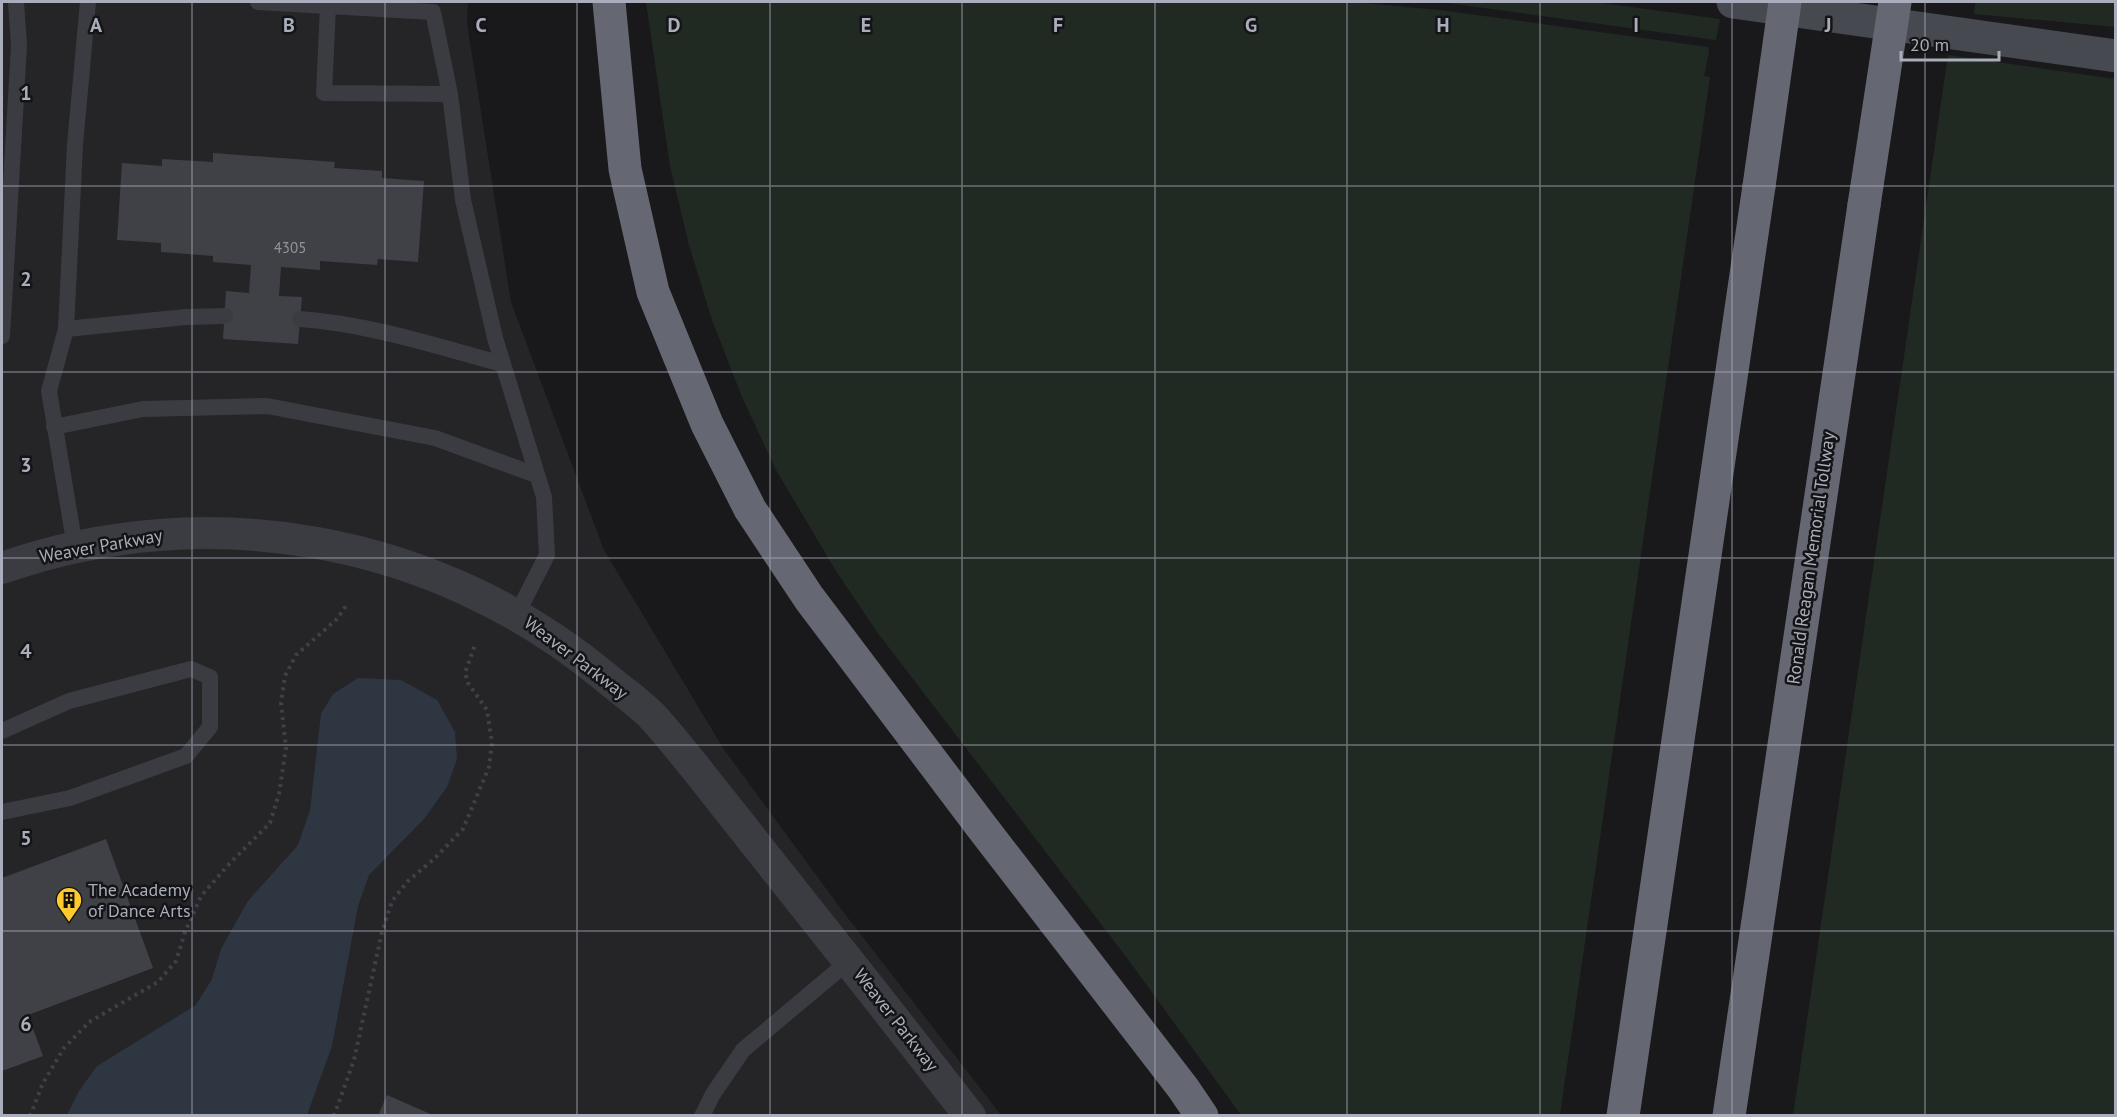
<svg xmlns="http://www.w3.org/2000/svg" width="2117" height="1117" viewBox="0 0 2117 1117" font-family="'PT Sans',sans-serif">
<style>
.built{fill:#252528}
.green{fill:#202a22}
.water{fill:#2d3641}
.building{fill:#404146}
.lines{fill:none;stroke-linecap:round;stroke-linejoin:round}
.path{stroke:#3f4148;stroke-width:4;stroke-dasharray:3 4.5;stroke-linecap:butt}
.service{stroke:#3b3c42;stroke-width:16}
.minor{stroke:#3b3c42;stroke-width:32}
.secondary{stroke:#474951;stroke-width:33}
.motorway{stroke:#656772;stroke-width:33}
.motorway-bridge{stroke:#656772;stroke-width:33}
.grid{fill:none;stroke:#aaaebc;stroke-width:1.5;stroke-opacity:0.55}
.labels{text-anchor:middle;stroke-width:5;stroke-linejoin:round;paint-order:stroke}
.number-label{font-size:15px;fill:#90939e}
.street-label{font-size:18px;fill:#aaaebc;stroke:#141416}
.poi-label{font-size:18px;fill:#aaaebc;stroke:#141416;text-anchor:start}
.grid-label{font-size:20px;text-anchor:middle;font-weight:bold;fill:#aaaebc;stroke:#141416;stroke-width:5;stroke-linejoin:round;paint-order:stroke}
</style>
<rect width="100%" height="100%" fill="#19191b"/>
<path class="built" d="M 2,2 L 468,2 L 467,23 L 511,302 L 604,550 L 723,748 L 841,909 L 1001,1115 L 2,1116 Z"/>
<g class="green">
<path d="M 646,2 L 1353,2 L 1440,10 L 1708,47 L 1709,52 L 1704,76 L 1710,77 L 1560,1115 L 1241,1115 L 1127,958 L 877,632 L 836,571 L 776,470 L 742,397 L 712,320 L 689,245 L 670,166 Z"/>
<path d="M 1441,2 L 1594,2 L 1720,19 L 1716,40 Z"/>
<path d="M 1975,2 L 2115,2 L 2115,27 L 1974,14 Z"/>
<path d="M 1948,55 L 2115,79 L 2115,1115 L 1793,1116 Z"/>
</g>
<path class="water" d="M 358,678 L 401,680 L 437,700 L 455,732 L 457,759 L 447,787 L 424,819 L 369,875 L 358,906 L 332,1046 L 307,1115 L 67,1115 L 79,1091 L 97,1066 L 196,1005 L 212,979 L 221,949 L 248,901 L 298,845 L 310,810 L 321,714 L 333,694 Z"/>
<g class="building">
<path d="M 213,153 L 335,162 L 334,168 L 382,171 L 382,178 L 424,181 L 418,262 L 378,259 L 377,265 L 320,261 L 320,270 L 281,267 L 279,296 L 302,297 L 298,344 L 223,339 L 226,291 L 249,293 L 251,265 L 213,262 L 213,256 L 161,252 L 161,243 L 117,240 L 122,163 L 162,166 L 162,159 L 213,162 Z"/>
<path d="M 106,839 L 153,968 L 28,1015 L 43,1056 L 2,1071 L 2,878 Z"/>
<path d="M 387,1095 L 435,1116 L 378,1116 Z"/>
</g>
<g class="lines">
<g class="path">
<path d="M 30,1116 L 43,1083 L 64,1048 L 89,1022 L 158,982 L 176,961 L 185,932 L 201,896 L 231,862 L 270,823 L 279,794 L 286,748 L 281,703 L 285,676 L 296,655 L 337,619 L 348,603"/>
<path d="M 334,1116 L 354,1060 L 382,932 L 392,901 L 408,881 L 435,858 L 463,829 L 489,767 L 492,743 L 487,710 L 468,683 L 465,673 L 475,645"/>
</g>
<g class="service">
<path d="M 258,2 L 433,12 L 450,94 L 463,200 L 495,338 L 544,497 L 547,555 L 517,614"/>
<path d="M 328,6 L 324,93 L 450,94"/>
<path d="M 300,319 C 369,324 436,346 502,364"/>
<path d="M 66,329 L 186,317 L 225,316"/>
<path d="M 2,336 L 19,46 L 16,2"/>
<path d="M 54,427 L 143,409 L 267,406 L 435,438 L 536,475"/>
<path d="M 75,547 L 49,391 L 66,329 L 75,145 L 88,2"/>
<path d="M 2,731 L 69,701 L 191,669 L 210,677 L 210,727 L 186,756 L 70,798 L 2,812"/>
<path d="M 702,1116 L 713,1094 L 743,1050 L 849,961"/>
</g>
<path class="minor" d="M 2,568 C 207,496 436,537 604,676 C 619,689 637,701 651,715 C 666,731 680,749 694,766 C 715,793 737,820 758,847 C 829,936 900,1026 970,1116"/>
<path class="secondary" d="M 1733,2 L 2116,56"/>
<g class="motorway">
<path d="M 609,2 L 625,169 L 653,292 L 707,424 L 750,509 L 809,598 L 981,826 L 1183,1088 L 1202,1116"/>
<path d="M 1623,1116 L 1759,186"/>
<path d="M 1729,1116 L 1864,205"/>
</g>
<g class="motorway-bridge">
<path d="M 1759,186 L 1785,2"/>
<path d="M 1864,205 L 1895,2"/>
</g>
</g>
<path class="grid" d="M 192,2 L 192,1116M 385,2 L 385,1116M 577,2 L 577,1116M 770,2 L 770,1116M 962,2 L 962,1116M 1155,2 L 1155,1116M 1347,2 L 1347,1116M 1540,2 L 1540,1116M 1732,2 L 1732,1116M 1925,2 L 1925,1116M 2,186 L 2116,186M 2,372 L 2116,372M 2,558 L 2116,558M 2,745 L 2116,745M 2,931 L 2116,931"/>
<defs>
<g id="building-pin" transform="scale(1.35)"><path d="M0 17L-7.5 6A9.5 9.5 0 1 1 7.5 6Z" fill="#ffc92d" stroke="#141416"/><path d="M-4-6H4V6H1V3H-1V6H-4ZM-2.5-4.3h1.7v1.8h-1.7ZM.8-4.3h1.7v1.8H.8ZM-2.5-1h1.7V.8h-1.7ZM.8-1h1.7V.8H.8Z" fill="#111"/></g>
</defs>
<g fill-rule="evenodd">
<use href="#building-pin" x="69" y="900"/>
</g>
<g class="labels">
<g class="number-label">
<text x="290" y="253">4305</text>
</g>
<g class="street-label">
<text transform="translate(101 546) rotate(-10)" y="6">Weaver Parkway</text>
<text transform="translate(1811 558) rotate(-82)" y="6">Ronald Reagan Memorial Tollway</text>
<text transform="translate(576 658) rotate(37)" y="6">Weaver Parkway</text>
<text transform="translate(896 1020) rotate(52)" y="6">Weaver Parkway</text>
</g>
<g class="poi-label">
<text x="88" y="896">The Academy<tspan x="88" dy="21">of Dance Arts</tspan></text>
</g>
</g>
<g class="grid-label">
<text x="96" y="32">A</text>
<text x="289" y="32">B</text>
<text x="481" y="32">C</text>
<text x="674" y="32">D</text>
<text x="866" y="32">E</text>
<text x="1058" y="32">F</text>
<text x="1251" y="32">G</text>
<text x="1443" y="32">H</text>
<text x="1636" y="32">I</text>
<text x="1828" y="32">J</text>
<text x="26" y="100">1</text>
<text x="26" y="286">2</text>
<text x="26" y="472">3</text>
<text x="26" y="658">4</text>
<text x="26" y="845">5</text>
<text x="26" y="1031">6</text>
</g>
<rect width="2117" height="1117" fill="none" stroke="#aaaebc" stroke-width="6"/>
<path d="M1901 51v9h98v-9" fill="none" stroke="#aaaebc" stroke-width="3"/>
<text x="1910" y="51" font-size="18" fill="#aaaebc" stroke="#141416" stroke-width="4.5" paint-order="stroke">20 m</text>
</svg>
